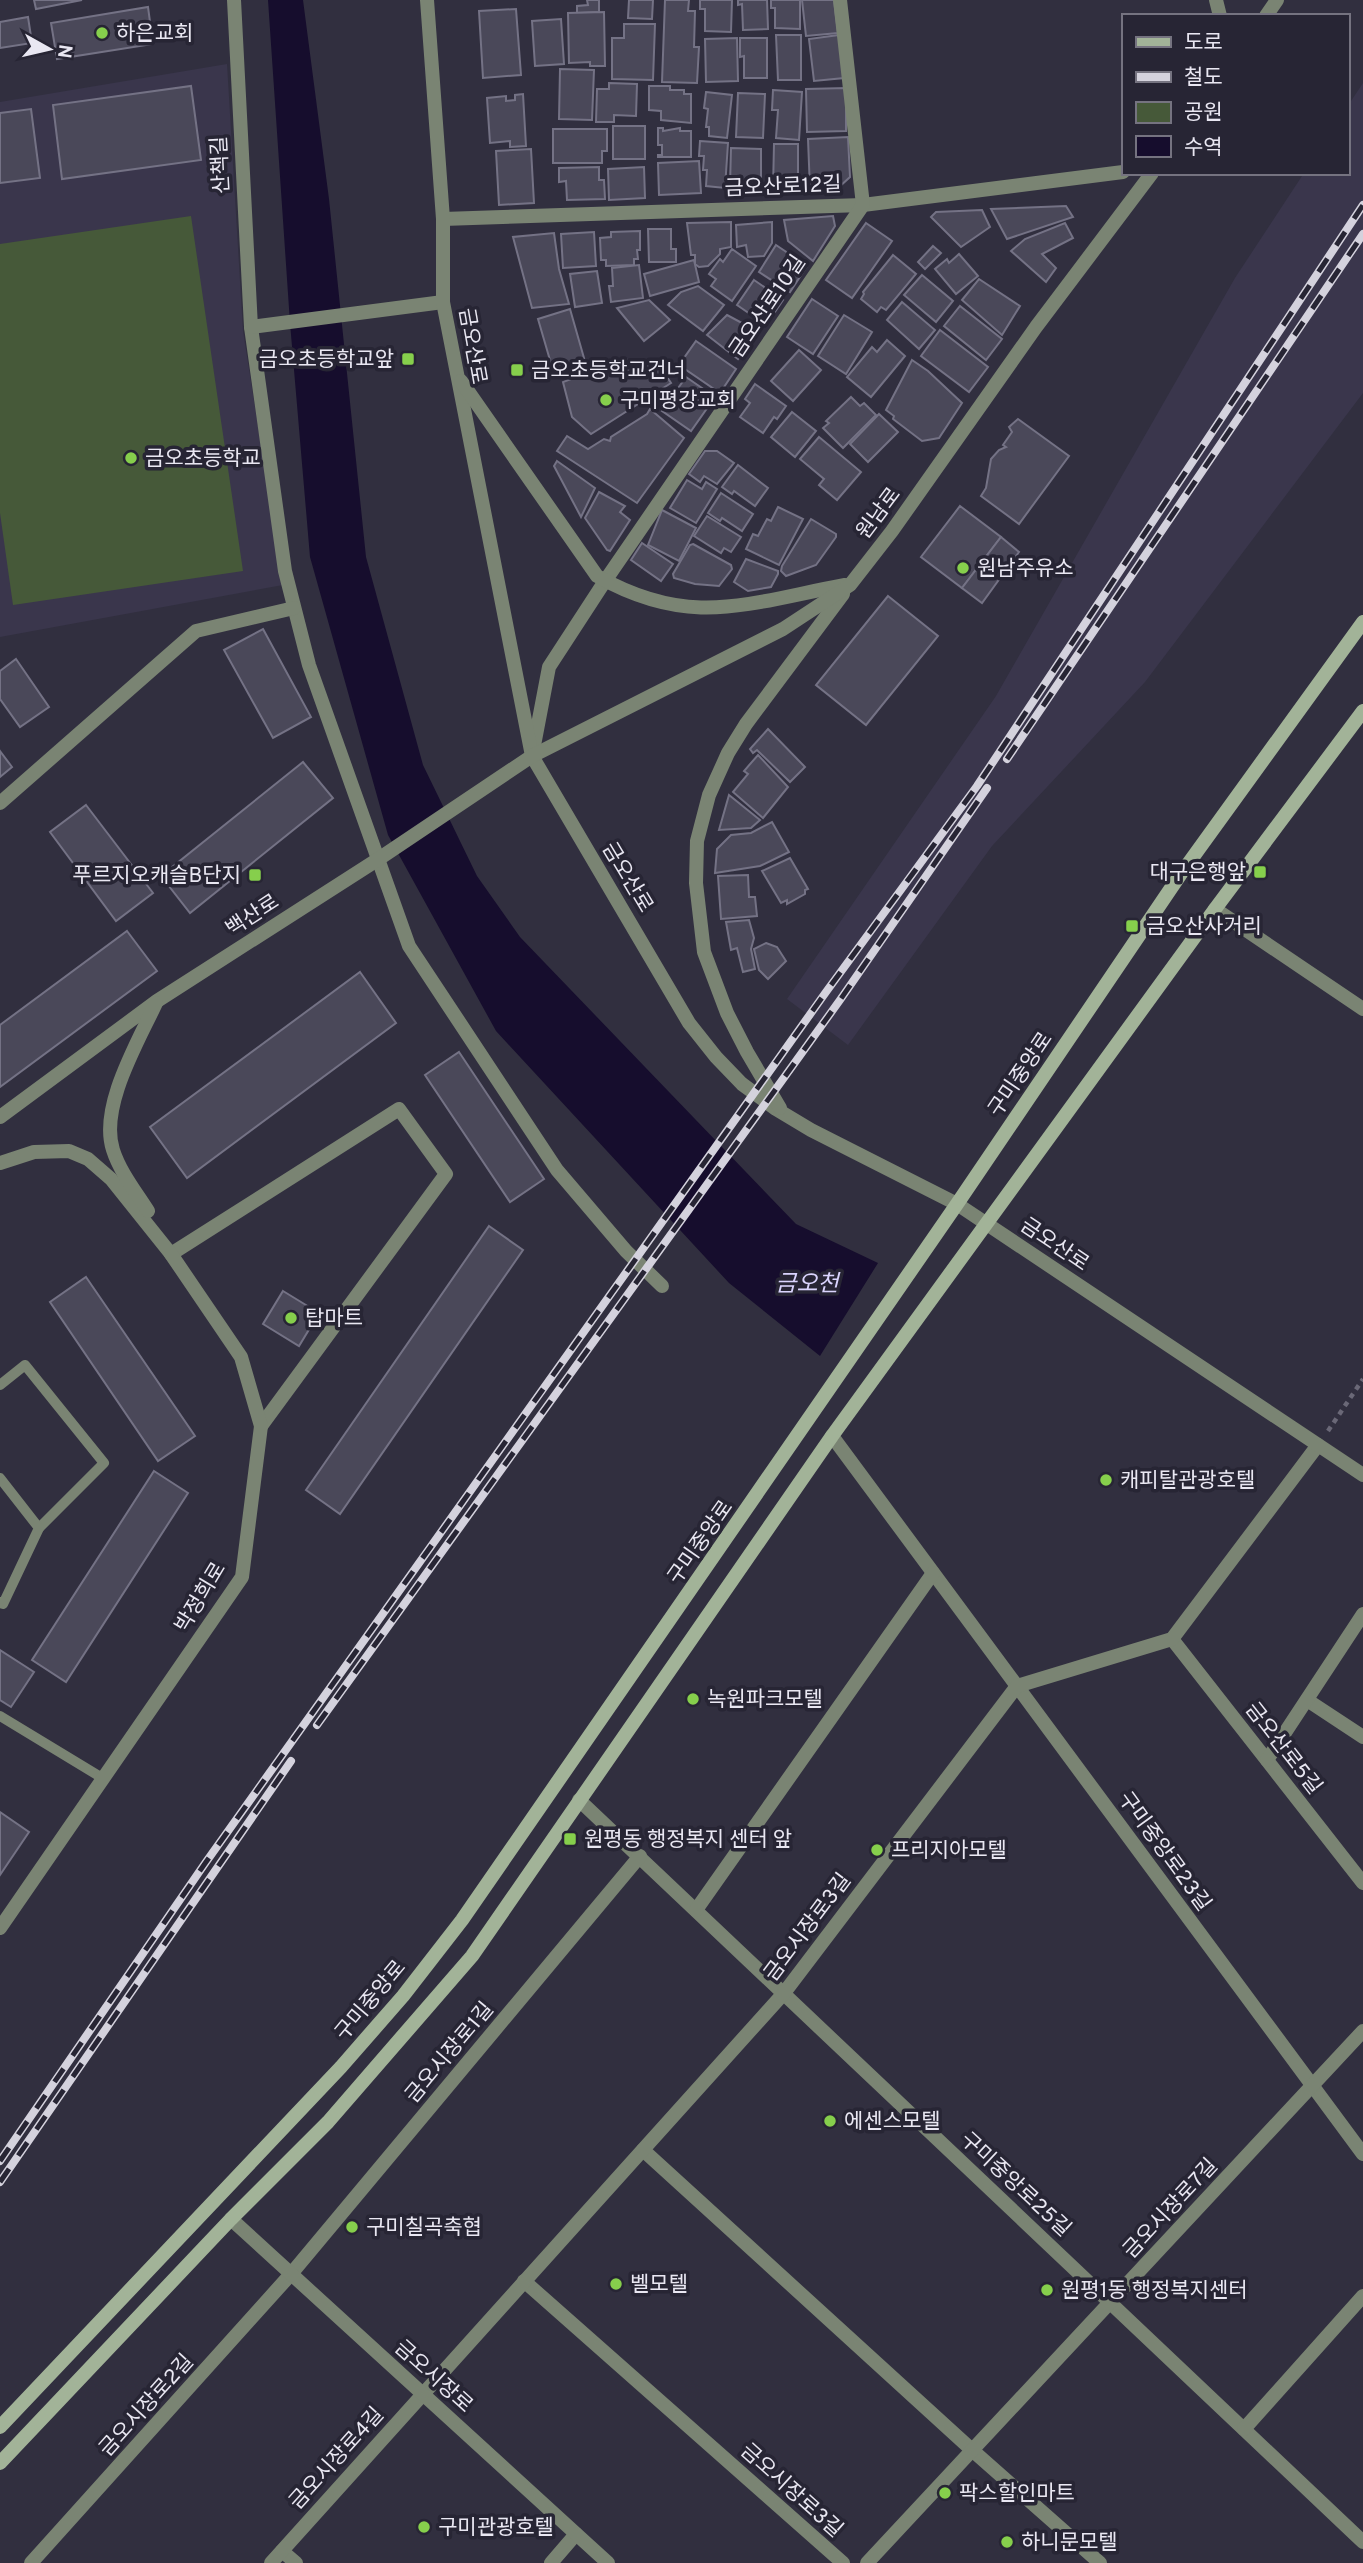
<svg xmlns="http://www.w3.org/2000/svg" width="1363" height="2563" viewBox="0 0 1363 2563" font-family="Overpass,'Noto Sans KR',sans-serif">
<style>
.built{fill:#3a364c}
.green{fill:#465939}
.water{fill:#160d2d}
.building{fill:#4a4859;stroke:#747285;stroke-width:2}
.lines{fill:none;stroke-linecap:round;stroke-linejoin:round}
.path{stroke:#6a6877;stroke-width:4.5;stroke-dasharray:5 5;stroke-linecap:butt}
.service{stroke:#7a8473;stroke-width:10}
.minor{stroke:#7a8473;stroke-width:14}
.tertiary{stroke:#7a8473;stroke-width:14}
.secondary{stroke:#a2b398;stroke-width:14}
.rail-casing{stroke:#d4d2dd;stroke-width:8}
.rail{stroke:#272534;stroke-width:5;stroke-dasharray:16;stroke-linecap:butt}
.poi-dot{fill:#86cf4c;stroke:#272534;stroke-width:2.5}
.labels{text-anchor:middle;stroke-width:7;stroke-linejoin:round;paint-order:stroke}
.poi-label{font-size:21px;fill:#e9e7f2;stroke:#272534;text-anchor:start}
.street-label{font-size:21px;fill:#e9e7f2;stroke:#272534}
.water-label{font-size:23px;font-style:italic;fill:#dad4fd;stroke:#272534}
</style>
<rect width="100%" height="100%" fill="#312f3f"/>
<g class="built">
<path d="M 227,64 L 243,331 L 283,585 L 0,637 L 0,102 Z"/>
<path d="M 1363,83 L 1363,393 L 1145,682 L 992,846 L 848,1045 L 787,999 L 996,696 L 1235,278 L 1304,173 L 1347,173 L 1347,107 Z"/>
</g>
<path class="green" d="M 191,216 L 243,571 L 13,605 L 0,513 L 0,244 Z"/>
<path class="water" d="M 268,0 L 303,0 L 329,199 L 366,557 L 423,765 L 477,876 L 520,937 L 796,1224 L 878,1263 L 820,1356 L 729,1283 L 496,1031 L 388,835 L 310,557 L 290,323 Z"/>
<g class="building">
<path d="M 34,0 L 82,0 L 36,9 Z"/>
<path d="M 587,0 L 599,0 L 599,12 L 577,13 L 577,6 L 588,5 Z"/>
<path d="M 629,0 L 653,0 L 652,19 L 628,18 Z"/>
<path d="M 665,0 L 689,0 L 688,11 L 695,11 L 694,47 L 699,47 L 697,83 L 662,82 Z"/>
<path d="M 700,0 L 732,0 L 731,32 L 705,31 L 705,9 L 700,9 Z"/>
<path d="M 738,0 L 767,0 L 768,29 L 743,30 L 742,4 L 738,5 Z"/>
<path d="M 771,0 L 800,0 L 800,29 L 775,28 L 775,8 L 771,8 Z"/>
<path d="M 802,0 L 834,0 L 838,33 L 806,36 Z"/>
<path d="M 148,7 L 153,44 L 57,59 L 51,23 Z"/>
<path d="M 516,9 L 521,75 L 483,78 L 479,11 Z"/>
<path d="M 604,12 L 605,66 L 590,66 L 590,62 L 569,63 L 568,13 Z"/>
<path d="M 28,17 L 32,43 L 0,48 L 0,22 Z"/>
<path d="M 561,19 L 564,64 L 535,66 L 532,21 Z"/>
<path d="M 624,24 L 655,24 L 653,80 L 612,79 L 612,38 L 624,38 Z"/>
<path d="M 776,35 L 801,35 L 801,80 L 778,80 Z"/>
<path d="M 839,35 L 844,78 L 814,81 L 809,39 Z"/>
<path d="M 737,38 L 738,81 L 706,82 L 705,39 Z"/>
<path d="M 740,38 L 767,38 L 767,78 L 744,78 L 744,56 L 740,57 Z"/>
<path d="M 560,69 L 594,70 L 592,120 L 559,119 Z"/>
<path d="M 609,83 L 637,84 L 636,116 L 614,115 L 614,122 L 596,122 L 597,89 L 609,89 Z"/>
<path d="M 191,86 L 201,160 L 62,179 L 53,105 Z"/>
<path d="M 649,86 L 670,86 L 670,90 L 684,90 L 684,94 L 691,94 L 691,123 L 661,120 L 661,111 L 649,110 Z"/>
<path d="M 846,88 L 846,131 L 807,132 L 806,89 Z"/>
<path d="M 773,90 L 802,92 L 799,140 L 776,138 L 778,110 L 772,110 Z"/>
<path d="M 706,92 L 732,95 L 727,138 L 709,136 L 709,127 L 706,127 L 708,109 L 704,108 Z"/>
<path d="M 738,93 L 765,94 L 763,138 L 736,137 Z"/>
<path d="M 523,94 L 526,146 L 510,147 L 510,141 L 490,143 L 487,98 L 506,96 L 506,101 L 515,100 L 515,95 Z"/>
<path d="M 31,109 L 40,178 L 0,183 L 0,113 Z"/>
<rect x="613" y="126" width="32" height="33"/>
<path d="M 658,128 L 663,128 L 663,131 L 680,128 L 680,131 L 691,131 L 691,157 L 658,157 L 658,155 L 662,155 L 662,145 L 658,145 Z"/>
<path d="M 553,129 L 607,129 L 607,151 L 602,151 L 602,163 L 553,163 Z"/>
<path d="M 848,137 L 850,177 L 838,188 L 810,190 L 808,139 Z"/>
<path d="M 700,141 L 728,143 L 725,188 L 706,186 L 707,170 L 703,170 L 704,156 L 699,156 Z"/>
<path d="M 774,144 L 798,144 L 798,189 L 773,189 Z"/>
<path d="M 731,148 L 761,149 L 761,186 L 730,185 Z"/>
<path d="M 531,149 L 534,203 L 499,205 L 496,151 Z"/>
<path d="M 699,161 L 701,193 L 659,195 L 658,163 Z"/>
<path d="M 599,167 L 599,180 L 604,180 L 605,199 L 567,200 L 566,181 L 559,182 L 559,168 Z"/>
<path d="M 644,167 L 645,198 L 609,200 L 608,169 Z"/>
<path d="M 1066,206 L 1073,217 L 1007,239 L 991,209 Z"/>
<path d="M 982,210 L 990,227 L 961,247 L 931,217 L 936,212 Z"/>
<path d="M 833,216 L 835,226 L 813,261 L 788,241 L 784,220 Z"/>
<path d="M 731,222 L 731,247 L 720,249 L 720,254 L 708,266 L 699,267 L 695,264 L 695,255 L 691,255 L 687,223 Z"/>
<path d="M 772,222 L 772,243 L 764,256 L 748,257 L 746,245 L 737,247 L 736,225 Z"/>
<path d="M 866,223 L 892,241 L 852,298 L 826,280 Z"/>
<path d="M 1065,223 L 1073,238 L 1042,254 L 1056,268 L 1046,282 L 1011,251 L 1025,239 Z"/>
<path d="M 648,229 L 671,229 L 671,249 L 676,249 L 676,262 L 649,262 Z"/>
<path d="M 640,231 L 640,250 L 637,250 L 638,259 L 634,259 L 634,265 L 606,266 L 606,260 L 601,260 L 600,238 L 611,237 L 611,232 Z"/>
<path d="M 594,232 L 596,266 L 563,268 L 561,234 Z"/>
<path d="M 554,233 L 559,269 L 569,304 L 532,308 L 513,237 Z"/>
<path d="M 776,245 L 807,266 L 790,292 L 759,272 Z"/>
<path d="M 933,246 L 941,253 L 925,269 L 918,262 Z"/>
<path d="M 732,249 L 756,266 L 732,301 L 711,286 L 716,279 L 709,274 L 720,259 L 723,262 Z"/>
<path d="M 959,254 L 978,276 L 956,294 L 935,269 L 947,259 L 949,263 Z"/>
<path d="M 893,255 L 916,274 L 886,310 L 881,307 L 877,312 L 861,299 L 864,294 L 863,292 Z"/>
<path d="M 694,260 L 699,282 L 650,296 L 644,274 Z"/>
<path d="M 639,265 L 643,298 L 611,302 L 609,286 L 613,286 L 612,268 Z"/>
<path d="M 597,271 L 602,303 L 575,307 L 570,274 Z"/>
<path d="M 922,275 L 953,301 L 936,322 L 904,295 Z"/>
<path d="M 979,279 L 1020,306 L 1002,335 L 962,300 Z"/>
<path d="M 754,280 L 783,300 L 766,325 L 737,305 Z"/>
<path d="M 698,286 L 724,305 L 703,331 L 668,305 L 681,292 Z"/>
<path d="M 812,299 L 838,316 L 813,354 L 787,337 Z"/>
<path d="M 649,300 L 670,320 L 644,341 L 617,308 Z"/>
<path d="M 902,302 L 935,330 L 919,349 L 887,320 Z"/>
<path d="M 960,306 L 1002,339 L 986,360 L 944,326 Z"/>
<path d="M 570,309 L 584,358 L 552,367 L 538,319 Z"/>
<path d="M 727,315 L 759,332 L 738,359 L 707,335 Z"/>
<path d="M 844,315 L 872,332 L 846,374 L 818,356 Z"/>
<path d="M 940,330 L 988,367 L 969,392 L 921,356 Z"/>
<path d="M 887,340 L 905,356 L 871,397 L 847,377 L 872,347 L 877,352 Z"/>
<path d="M 696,341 L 736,369 L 720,393 L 679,365 Z"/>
<path d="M 799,350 L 821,370 L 793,401 L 771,381 Z"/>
<path d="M 624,359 L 661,368 L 671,383 L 591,434 L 572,417 L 563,382 Z"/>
<path d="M 912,360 L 928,371 L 962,403 L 939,438 L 922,441 L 893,419 L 894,416 L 886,410 Z"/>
<path d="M 686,377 L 715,397 L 691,431 L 662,411 Z"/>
<path d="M 755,384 L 786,406 L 777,419 L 774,417 L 763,433 L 740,417 L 750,403 L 745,399 Z"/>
<path d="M 851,397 L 860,406 L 864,403 L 876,415 L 843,448 L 823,428 L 829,423 L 826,421 Z"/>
<path d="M 650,409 L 684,438 L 637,503 L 557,451 L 567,436 L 588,449 L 604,439 L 610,441 L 611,437 L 647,414 Z"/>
<path d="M 792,412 L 816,431 L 795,457 L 771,437 Z"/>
<path d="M 879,414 L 898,432 L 868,462 L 850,444 Z"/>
<path d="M 1018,419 L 1069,456 L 1019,524 L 981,496 L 986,488 L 991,459 L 999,450 L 1006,447 L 1003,445 L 1012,432 L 1009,427 Z"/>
<path d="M 819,437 L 861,472 L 837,500 L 819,485 L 824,479 L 800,459 Z"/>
<path d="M 705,451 L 717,451 L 734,463 L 717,484 L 704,476 L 700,482 L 689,474 Z"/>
<path d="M 557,461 L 595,488 L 581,517 L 554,466 Z"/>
<path d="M 738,465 L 768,488 L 755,506 L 734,491 L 732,494 L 722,487 Z"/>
<path d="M 687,480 L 702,489 L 706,482 L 717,489 L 696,523 L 670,508 Z"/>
<path d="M 599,492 L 625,506 L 620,512 L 630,520 L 610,551 L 607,550 L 585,518 Z"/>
<path d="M 721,493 L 753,514 L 742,531 L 722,518 L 720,521 L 708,513 Z"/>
<path d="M 960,506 L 1001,537 L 962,588 L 921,557 Z"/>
<path d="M 778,507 L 803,519 L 779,565 L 746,549 L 753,534 L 758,536 L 767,519 L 771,521 Z"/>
<path d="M 662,510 L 696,528 L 679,561 L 648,545 Z"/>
<path d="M 707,516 L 741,537 L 731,552 L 724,548 L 721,553 L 694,536 Z"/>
<path d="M 811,519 L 836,534 L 836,537 L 816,565 L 786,576 L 781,571 L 782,566 Z"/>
<path d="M 1001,537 L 1019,552 L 982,603 L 962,588 Z"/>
<path d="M 642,543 L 673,564 L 661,581 L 631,560 Z"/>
<path d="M 693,544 L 731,565 L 732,569 L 719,586 L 695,584 L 674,578 L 673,574 L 690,545 Z"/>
<path d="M 746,559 L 778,571 L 778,574 L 771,587 L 748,591 L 734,582 Z"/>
<path d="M 888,596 L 938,636 L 866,725 L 816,685 Z"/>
<path d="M 263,629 L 311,717 L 273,738 L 224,650 Z"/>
<path d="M 16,659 L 49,707 L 20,727 L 0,699 L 0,671 Z"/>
<path d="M 768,729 L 805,767 L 790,782 L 757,750 L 753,753 L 750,749 Z"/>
<path d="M 0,751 L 12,767 L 0,777 Z"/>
<path d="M 758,755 L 788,787 L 763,818 L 733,792 L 748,774 L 744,771 Z"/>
<path d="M 303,762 L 333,798 L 190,913 L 161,876 Z"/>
<path d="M 729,795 L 760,820 L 751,828 L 719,830 Z"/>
<path d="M 86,805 L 153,893 L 116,921 L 50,832 Z"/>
<path d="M 772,822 L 789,852 L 760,866 L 715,873 L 717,849 L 731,835 L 751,833 Z"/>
<path d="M 790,858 L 808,889 L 805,890 L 805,894 L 787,904 L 787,900 L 781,903 L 762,871 Z"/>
<path d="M 748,875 L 749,897 L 755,897 L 757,916 L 721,919 L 718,876 Z"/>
<path d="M 749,920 L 754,938 L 751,949 L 755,969 L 743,972 L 737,948 L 731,950 L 726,922 Z"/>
<path d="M 127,931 L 157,971 L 0,1087 L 0,1025 Z"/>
<path d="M 766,943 L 777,947 L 786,961 L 768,979 L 759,970 L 754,949 Z"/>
<path d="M 360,972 L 396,1023 L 187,1178 L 150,1127 Z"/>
<path d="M 459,1052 L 544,1179 L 510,1202 L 425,1075 Z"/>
<path d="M 489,1226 L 523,1250 L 340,1514 L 306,1490 Z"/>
<path d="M 86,1277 L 195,1436 L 158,1461 L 50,1302 Z"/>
<path d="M 283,1291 L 319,1313 L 299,1346 L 263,1324 Z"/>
<path d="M 154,1471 L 188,1493 L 66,1682 L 32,1660 Z"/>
<path d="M 0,1650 L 34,1672 L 11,1707 L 0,1700 Z"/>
<path d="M 0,1812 L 29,1832 L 0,1875 Z"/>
</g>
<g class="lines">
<path class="path" d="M 1328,1431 L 1363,1379"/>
<g class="service">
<path d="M 0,1385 L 25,1365 L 104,1463 L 39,1528"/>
<path d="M 0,1478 L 39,1528 L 3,1604 L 0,1602"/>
<path d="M 0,1716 L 104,1779"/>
</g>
<g class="minor">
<path d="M 234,0 L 251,327 L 285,571 L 309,665 L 409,946 L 557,1170 L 626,1251 L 662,1286"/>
<path d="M 1216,0 L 1220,16"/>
<path d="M 443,219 L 863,205 L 1123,172"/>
<path d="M 251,327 L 443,302"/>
<path d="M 532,756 L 549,667 L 605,581 L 863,205 L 840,0"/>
<path d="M 0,803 L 196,631 L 294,608"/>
<path d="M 1215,909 L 1363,1009"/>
<path d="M 171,1254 L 399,1109 L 446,1174 L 261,1426"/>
<path d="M 832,1436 L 1363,2154"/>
<path d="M 1172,1639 L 1363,1883"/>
<path d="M 1307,1700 L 1363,1737"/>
<path d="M 1267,1760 L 1363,1614"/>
<path d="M 579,1800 L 1363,2542"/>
<path d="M 696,1910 L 933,1573"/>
<path d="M 643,2150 L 972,2450 L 1100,2563"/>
<path d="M 524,2281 L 843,2563"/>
<path d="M 1244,2429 L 1363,2296"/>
<path d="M 282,2551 L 296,2563"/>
<path d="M 31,2563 L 291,2274 L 640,1856"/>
<path d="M 271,2563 L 784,1993 L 1017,1686 L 1172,1639 L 1318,1445"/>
<path d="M 551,2563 L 576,2534"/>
<path d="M 867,2563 L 1363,2031"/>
</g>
<g class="tertiary">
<path d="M 427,0 L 443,219 L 443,302 L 532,756 L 689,1023 L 716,1057 L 742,1084 L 776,1109 L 811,1130 L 957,1204 L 1363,1475"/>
<path d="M 1266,16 L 1277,0"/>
<path d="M 461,381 L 597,576 C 691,629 747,603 845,585"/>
<path d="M 780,1108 L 747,1052 L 727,1013 L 704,952 L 696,883 L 697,841 L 709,795 L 728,753 L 746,724 L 843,594"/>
<path d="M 0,1117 L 157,1001 L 377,860 L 532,756 L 783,629 L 850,585 L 892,531 L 1036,327 L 1152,173"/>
<path d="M 0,1163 L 34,1152 L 69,1151 L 88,1159 L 111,1179 L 171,1254 L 241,1357 L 261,1426 L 242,1577 L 0,1928"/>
<path d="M 148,1211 C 136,1192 120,1172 113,1150 C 99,1107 138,1042 156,1003"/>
<path d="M 231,2219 L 608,2563"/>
</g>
<g class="secondary">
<path d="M 0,2427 L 341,2067 L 403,1996 L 462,1920 L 957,1204 L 1180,875 L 1363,622"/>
<path d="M 0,2463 L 231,2219 L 328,2122 L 472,1956 L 832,1436 L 1215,909 L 1363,711"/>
</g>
<g class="rail-casing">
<g id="rail">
<path d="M 1007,759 L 1363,234"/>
<path d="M 317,1725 L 840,1000 L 987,788"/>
<path d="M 0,2161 L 206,1862 L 826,992 L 977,786 L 1363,205"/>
<path d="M 0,2182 L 291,1761"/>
</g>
</g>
<use href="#rail" class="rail"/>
</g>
<g class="poi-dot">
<circle cx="102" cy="33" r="7"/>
<rect x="401" y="352" width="14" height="14" rx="3.5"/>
<rect x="510" y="363" width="14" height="14" rx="3.5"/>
<circle cx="606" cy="400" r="7"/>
<circle cx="131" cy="458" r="7"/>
<circle cx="963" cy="568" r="7"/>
<rect x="1253" y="865" width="14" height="14" rx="3.5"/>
<rect x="248" y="868" width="14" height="14" rx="3.5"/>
<rect x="1125" y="919" width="14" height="14" rx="3.5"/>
<circle cx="291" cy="1318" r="7"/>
<circle cx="1106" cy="1480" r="7"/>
<circle cx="693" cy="1699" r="7"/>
<rect x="563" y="1832" width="14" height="14" rx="3.5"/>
<circle cx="877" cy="1850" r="7"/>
<circle cx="830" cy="2121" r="7"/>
<circle cx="352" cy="2227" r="7"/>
<circle cx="616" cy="2284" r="7"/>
<circle cx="1047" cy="2290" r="7"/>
<circle cx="945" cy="2493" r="7"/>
<circle cx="424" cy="2527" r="7"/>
<circle cx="1007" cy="2542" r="7"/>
</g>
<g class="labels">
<g class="poi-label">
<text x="116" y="40">하은교회</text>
<text x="394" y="366" text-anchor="end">금오초등학교앞</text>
<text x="531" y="377">금오초등학교건너</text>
<text x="620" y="407">구미평강교회</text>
<text x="145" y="465">금오초등학교</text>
<text x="977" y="575">원남주유소</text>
<text x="1246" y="879" text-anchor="end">대구은행앞</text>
<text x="241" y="882" text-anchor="end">푸르지오캐슬B단지</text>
<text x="1146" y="933">금오산사거리</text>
<text x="305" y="1325">탑마트</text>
<text x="1120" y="1487">캐피탈관광호텔</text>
<text x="707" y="1706">녹원파크모텔</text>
<text x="584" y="1846">원평동 행정복지 센터 앞</text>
<text x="891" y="1857">프리지아모텔</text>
<text x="844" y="2128">에센스모텔</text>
<text x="366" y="2234">구미칠곡축협</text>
<text x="630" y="2291">벨모텔</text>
<text x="1061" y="2297">원평1동 행정복지센터</text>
<text x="959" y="2500">팍스할인마트</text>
<text x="438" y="2534">구미관광호텔</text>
<text x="1021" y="2549">하니문모텔</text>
</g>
<g class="street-label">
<text transform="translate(220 165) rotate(-93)" y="7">산책길</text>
<text transform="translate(783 186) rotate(-2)" y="7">금오산로12길</text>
<text transform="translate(767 306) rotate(-56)" y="7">금오산로10길</text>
<text transform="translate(473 346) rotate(80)" y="7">금오산로</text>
<text transform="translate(878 513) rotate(-53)" y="7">원남로</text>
<text transform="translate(628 877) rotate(59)" y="7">금오산로</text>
<text transform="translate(252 915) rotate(-33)" y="7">백산로</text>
<text transform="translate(1020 1074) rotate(-56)" y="7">구미중앙로</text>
<text transform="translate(1055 1244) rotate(34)" y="7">금오산로</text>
<text transform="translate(700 1542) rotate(-55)" y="7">구미중앙로</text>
<text transform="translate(200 1597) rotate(-59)" y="7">박정희로</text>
<text transform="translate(1284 1748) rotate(52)" y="7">금오산로5길</text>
<text transform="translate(1165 1851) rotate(54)" y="7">구미중앙로23길</text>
<text transform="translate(807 1927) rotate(-53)" y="7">금오시장로3길</text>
<text transform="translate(370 2000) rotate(-50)" y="7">구미중앙로</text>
<text transform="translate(449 2052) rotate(-50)" y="7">금오시장로1길</text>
<text transform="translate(1016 2184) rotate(43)" y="7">구미중앙로25길</text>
<text transform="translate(1170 2208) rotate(-47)" y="7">금오시장로7길</text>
<text transform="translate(434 2376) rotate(42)" y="7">금오시장로</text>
<text transform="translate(146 2405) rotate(-48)" y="7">금오시장로2길</text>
<text transform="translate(336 2458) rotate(-48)" y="7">금오시장로4길</text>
<text transform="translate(792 2490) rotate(42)" y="7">금오시장로3길</text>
</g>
<g class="water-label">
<text x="807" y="1291">금오천</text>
</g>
</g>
<rect x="1122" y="14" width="228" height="161" fill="#272534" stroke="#757380" stroke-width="2"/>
<rect x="1136" y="37" width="35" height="10" fill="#a2b398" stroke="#757380" stroke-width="2"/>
<text x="1184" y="49" font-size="21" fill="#e9e7f2">도로</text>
<rect x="1136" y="72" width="35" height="10" fill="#d4d2dd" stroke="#757380" stroke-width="2"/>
<text x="1184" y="84" font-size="21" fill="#e9e7f2">철도</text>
<rect x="1136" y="102" width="35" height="21" fill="#465939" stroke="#757380" stroke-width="2"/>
<text x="1184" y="119" font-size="21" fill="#e9e7f2">공원</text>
<rect x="1136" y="136" width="35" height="21" fill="#160d2d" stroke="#757380" stroke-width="2"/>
<text x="1184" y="154" font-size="21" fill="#e9e7f2">수역</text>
<g transform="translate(49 49) rotate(98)" stroke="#272534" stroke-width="5" paint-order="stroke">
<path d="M0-5L12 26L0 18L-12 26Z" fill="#e9e7f2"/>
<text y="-10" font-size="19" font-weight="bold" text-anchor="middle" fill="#e9e7f2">N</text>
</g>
</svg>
